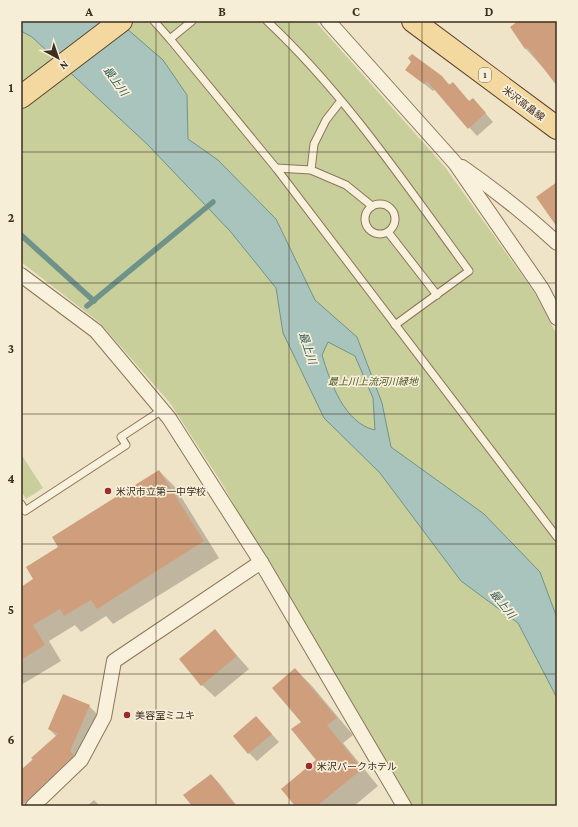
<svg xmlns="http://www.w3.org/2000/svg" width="578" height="827" viewBox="0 0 578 827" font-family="'Crimson Pro','Noto Sans JP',serif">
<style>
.green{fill:#c9cf9b}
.water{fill:#a9c4bc;stroke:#6f938a;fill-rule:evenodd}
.shadow{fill:#0003}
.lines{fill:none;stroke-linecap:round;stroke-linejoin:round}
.stream{stroke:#6f938a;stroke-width:5.5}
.building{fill:#cf9f7d}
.service-casing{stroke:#8d765c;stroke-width:9}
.minor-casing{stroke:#8d765c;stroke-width:16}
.primary-casing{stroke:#5b4430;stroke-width:24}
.service{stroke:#faf1dc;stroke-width:7}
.minor{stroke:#faf1dc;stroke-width:14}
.primary{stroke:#f3d9a0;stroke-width:22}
.grid{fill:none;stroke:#3d2e20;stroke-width:1;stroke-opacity:0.55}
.poi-dot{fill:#9e2a2b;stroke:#f7eed8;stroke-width:1.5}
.labels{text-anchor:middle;stroke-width:3.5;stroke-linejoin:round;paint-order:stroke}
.shield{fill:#f7eed8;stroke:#756857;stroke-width:1}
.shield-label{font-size:9px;font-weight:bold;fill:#3d2e20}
.street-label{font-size:10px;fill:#3d2e20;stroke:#f7eed8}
.park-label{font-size:10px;font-style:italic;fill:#4d5a26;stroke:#f7eed8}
.poi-label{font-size:10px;fill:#3d2e20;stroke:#f7eed8;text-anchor:start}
.water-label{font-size:11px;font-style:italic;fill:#2f5d5a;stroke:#f7eed8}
.neatline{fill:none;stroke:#3d2e20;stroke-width:1.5}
.grid-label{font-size:13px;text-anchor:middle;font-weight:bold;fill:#3d2e20}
</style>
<rect width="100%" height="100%" fill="#f0e4c8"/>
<g class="green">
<path d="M 21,21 L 315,21 L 445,167 L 534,292 L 557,335 L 557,806 L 411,806 L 268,566 L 223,485 L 170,403 L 100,323 L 21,262 Z"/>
<path d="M 21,454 L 43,488 L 26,499 L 21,491 Z"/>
</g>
<path class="water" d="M 21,21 L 118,21 L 163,60 L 187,95 L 188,139 L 218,160 L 276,219 L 315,300 L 357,337 L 382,403 L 391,447 L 484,514 L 540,572 L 557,618 L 557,698 L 518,623 L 461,581 L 380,473 L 324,418 L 283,333 L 276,288 L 230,231 L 148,145 L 32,37 L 21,31 ZM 328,342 L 355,356 L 373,398 L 375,430 C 345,424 330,382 322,355 Z"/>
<g class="shadow">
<path d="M 520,21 L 557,21 L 557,83 L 526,49 Z"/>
<path d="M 407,70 L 441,77 L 470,102 L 473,99 L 493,122 L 477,136 L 435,89 L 433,91 Z"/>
<path d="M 159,471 L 175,487 L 219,558 L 113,624 L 106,616 L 81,632 L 75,625 L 49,641 L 61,661 L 21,685 L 21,588 L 35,580 L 60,547 Z"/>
<path d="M 215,631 L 249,669 L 215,697 L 202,685 Z"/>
<path d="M 295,669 L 312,686 L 353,735 L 343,743 L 378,786 L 354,806 L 297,806 L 318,761 L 302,722 Z"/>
<path d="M 89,706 L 98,715 L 78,760 L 27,806 L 21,800 L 21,770 L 57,737 L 49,729 Z"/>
<path d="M 256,717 L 279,742 L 257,761 L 249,753 Z"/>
<path d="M 211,775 L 219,783 L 237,806 L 193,806 Z"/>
<path d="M 94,800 L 100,806 L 87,806 Z"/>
</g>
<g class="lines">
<g class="stream">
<path d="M 21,235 L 94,301"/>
<path d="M 87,306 L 213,202"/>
</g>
</g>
<g class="building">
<path d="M 518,21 L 557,21 L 557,86 L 528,48 L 525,49 L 510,27 Z"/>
<path d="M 412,54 L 442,76 L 449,85 L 453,82 L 469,101 L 473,98 L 486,113 L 468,129 L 427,81 L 424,84 L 405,70 L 411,62 L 408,58 Z"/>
<path d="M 557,182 L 557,227 L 536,197 Z"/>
<path d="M 159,470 L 204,541 L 97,609 L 91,600 L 64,616 L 60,609 L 33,625 L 45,645 L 21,660 L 21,587 L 33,579 L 26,567 L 58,547 L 52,537 Z"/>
<path d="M 215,629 L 237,656 L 201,686 L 179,659 Z"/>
<path d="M 295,668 L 337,718 L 327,725 L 362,769 L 317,806 L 295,806 L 281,789 L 316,760 L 291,729 L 301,722 L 272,688 Z"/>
<path d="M 63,694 L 90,705 L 70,751 L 74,755 L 21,806 L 21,770 L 33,760 L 31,758 L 58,734 L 48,729 Z"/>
<path d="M 256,716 L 272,734 L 248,754 L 233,736 Z"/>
<path d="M 211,774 L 236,806 L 192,806 L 183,795 Z"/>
</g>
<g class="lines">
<g class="service-casing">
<g id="service">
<path d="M 154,21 L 170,39 L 192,21"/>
<path d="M 267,21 C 345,94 406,185 469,271 L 395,325"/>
<path d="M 170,39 L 276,168 L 557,537"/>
<path d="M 276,168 L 311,170 L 346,185 L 372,206"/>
<path d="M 311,170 L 314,144 L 326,120 L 340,102"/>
<circle cx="380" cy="219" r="15"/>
<path d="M 388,232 L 437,295"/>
<path d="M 21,504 L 25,511 L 126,445 L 121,437 L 162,410"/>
</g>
</g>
<g class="minor-casing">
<g id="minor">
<path d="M 328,21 L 455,163 L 542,289 L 557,318"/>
<path d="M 462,167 C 495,190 527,215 557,243"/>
<path d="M 21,275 L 96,331 L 169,418 L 261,562 L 404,806"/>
<path d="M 33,806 L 81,760 L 104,717 L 114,661 L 261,562"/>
</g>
</g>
<g class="primary-casing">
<g id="primary">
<path d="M 413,21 L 557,128"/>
<path d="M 21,97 L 121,21"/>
</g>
</g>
<use href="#service" class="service"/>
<use href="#minor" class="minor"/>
<use href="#primary" class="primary"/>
</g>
<path class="grid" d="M 156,21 L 156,806M 289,21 L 289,806M 422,21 L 422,806M 21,152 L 557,152M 21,283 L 557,283M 21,414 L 557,414M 21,544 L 557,544M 21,674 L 557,674"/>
<g class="poi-dot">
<circle cx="108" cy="491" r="4"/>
<circle cx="127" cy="715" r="4"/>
<circle cx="309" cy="766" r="4"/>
</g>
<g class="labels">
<rect class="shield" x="479" y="68" width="12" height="14" rx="3"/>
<g class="shield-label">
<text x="485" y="78">1</text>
</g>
<g class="street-label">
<text transform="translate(524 103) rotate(37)" y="4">米沢高畠線</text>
</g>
<g class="park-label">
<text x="373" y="385">最上川上流河川緑地</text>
</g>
<g class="poi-label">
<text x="116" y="495">米沢市立第一中学校</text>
<text x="135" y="719">美容室ミユキ</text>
<text x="317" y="770">米沢パークホテル</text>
</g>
<g class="water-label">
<text transform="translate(116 81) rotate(54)" y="4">最上川</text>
<text transform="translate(308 348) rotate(72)" y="4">最上川</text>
<text transform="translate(503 604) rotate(51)" y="4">最上川</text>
</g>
</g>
<rect width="578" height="827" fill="none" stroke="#f7eed8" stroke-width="44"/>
<g transform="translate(58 58) rotate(140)" stroke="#f7eed8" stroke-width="3" paint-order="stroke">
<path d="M0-3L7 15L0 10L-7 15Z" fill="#3d2e20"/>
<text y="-6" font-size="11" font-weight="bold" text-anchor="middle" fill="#3d2e20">N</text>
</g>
<rect x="22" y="22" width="534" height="783" class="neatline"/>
<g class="grid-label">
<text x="89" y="16">A</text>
<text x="222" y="16">B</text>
<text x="356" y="16">C</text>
<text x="489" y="16">D</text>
<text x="11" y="92">1</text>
<text x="11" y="222">2</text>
<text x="11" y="353">3</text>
<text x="11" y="483">4</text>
<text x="11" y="614">5</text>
<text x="11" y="744">6</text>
</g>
</svg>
